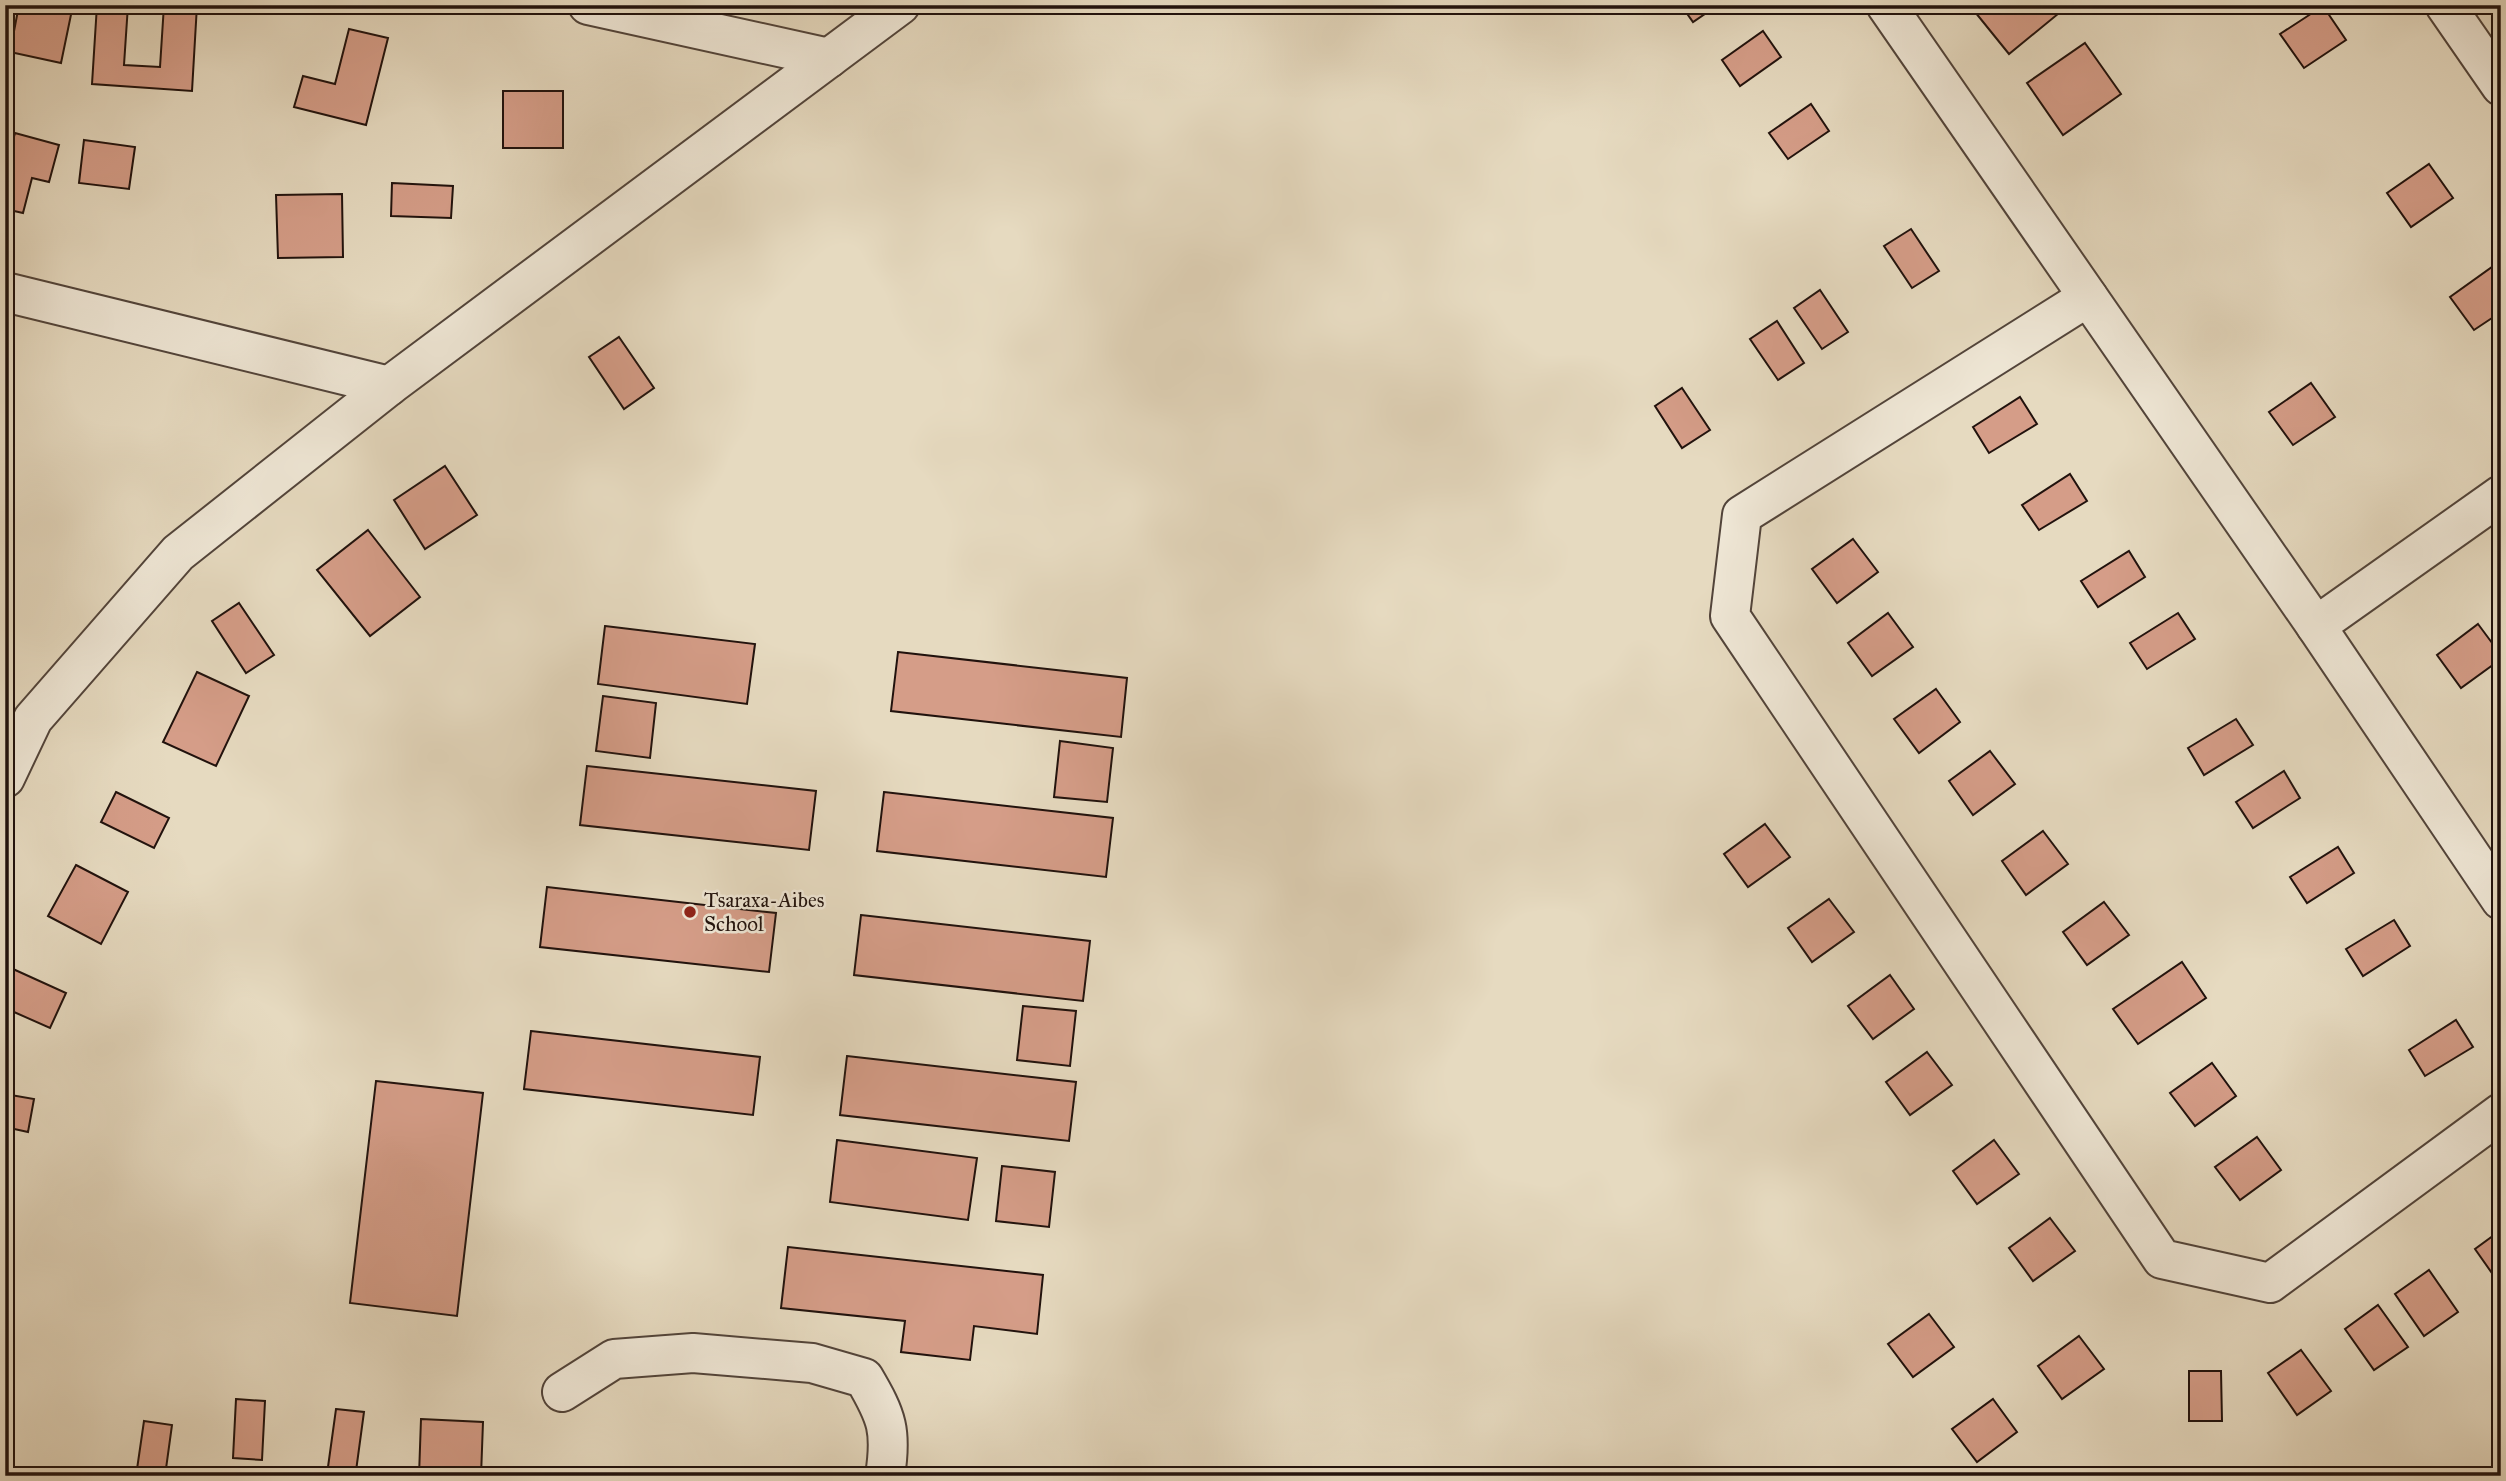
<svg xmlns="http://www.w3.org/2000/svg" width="2506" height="1481" viewBox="0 0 2506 1481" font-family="'IM FELL Great Primer',serif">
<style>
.building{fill:#d59d88;stroke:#21120d;stroke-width:2}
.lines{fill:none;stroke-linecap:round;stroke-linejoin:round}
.minor-casing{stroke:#52443a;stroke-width:42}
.minor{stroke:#efe7d6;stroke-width:38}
.poi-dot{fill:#8f2418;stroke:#efe7d6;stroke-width:2.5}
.labels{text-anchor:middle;stroke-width:5;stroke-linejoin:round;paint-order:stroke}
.poi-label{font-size:21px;fill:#21120d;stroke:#efe7d6;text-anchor:start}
</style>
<rect width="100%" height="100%" fill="#e6dac0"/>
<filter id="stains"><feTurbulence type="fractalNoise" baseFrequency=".00286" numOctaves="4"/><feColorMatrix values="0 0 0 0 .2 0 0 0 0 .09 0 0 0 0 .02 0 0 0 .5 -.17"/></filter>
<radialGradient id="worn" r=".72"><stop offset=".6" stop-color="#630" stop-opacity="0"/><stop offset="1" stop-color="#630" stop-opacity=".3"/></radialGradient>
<g class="building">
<path d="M 19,5 L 73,5 L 61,63 L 10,52 Z"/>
<path d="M 97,5 L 128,5 L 124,65 L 160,67 L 164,5 L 197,5 L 192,91 L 92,84 Z"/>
<path d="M 1681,5 L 1718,5 L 1693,22 Z"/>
<path d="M 1973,5 L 2060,5 L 2064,9 L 2009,54 L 1971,7 Z"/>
<path d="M 2323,6 L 2346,40 L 2304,68 L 2280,34 Z"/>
<path d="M 349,29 L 388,38 L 366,125 L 294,107 L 303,76 L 335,84 Z"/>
<path d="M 1763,31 L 1781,57 L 1740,86 L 1722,60 Z"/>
<path d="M 2085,43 L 2121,94 L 2063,135 L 2027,83 Z"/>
<rect x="503" y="91" width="60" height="57"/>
<path d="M 1811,104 L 1829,131 L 1788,159 L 1769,133 Z"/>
<path d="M 15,133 L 59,145 L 49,182 L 32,178 L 23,213 L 5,209 L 5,170 Z"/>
<path d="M 84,140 L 135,147 L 129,189 L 79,183 Z"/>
<path d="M 2429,164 L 2453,198 L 2411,227 L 2387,193 Z"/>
<path d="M 392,183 L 453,186 L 451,218 L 391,216 Z"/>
<path d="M 342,194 L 343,257 L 278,258 L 276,195 Z"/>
<path d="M 1911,229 L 1939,271 L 1912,288 L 1884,246 Z"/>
<path d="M 2492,267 L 2501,279 L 2501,312 L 2474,330 L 2450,297 Z"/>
<path d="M 1820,290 L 1848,332 L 1822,349 L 1794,308 Z"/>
<path d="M 1777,321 L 1804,363 L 1778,380 L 1750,339 Z"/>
<path d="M 619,337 L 654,388 L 624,409 L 589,357 Z"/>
<path d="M 2311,383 L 2335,417 L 2293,445 L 2269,412 Z"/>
<path d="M 1682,388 L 1710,430 L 1682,448 L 1655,406 Z"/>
<path d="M 2020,397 L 2037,424 L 1989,453 L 1973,427 Z"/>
<path d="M 445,466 L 477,515 L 425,549 L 394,500 Z"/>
<path d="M 2070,474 L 2087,501 L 2039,530 L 2022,505 Z"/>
<path d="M 368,530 L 420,597 L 370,636 L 317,570 Z"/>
<path d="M 1853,539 L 1878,572 L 1837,603 L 1812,569 Z"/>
<path d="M 2129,551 L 2145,577 L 2098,607 L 2081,581 Z"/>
<path d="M 239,603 L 274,655 L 246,673 L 212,621 Z"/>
<path d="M 1888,613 L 1913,647 L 1872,676 L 1848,643 Z"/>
<path d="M 2178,613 L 2195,639 L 2147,669 L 2130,643 Z"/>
<path d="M 2478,624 L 2501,655 L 2501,659 L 2461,688 L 2437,655 Z"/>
<path d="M 605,626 L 755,644 L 747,704 L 598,684 Z"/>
<path d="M 898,652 L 1127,678 L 1121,737 L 891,711 Z"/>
<path d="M 197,672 L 249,696 L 216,766 L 163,742 Z"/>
<path d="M 1936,689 L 1960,722 L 1919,753 L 1894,719 Z"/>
<path d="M 603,696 L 656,703 L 650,758 L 596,751 Z"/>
<path d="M 2236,719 L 2253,745 L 2204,775 L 2188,748 Z"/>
<path d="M 1060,741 L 1113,748 L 1107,802 L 1054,797 Z"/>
<path d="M 1990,751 L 2015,784 L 1973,815 L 1949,781 Z"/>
<path d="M 587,766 L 816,791 L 809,850 L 580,825 Z"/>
<path d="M 2284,771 L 2300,798 L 2253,828 L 2236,802 Z"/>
<path d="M 116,792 L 169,818 L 154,848 L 101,822 Z"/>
<path d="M 884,792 L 1113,818 L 1106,877 L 877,851 Z"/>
<path d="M 1765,824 L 1790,857 L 1748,887 L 1724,854 Z"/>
<path d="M 2043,831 L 2068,864 L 2026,895 L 2002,861 Z"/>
<path d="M 2338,847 L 2354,873 L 2307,903 L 2290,877 Z"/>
<path d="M 76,865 L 128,892 L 101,944 L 48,916 Z"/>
<path d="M 547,887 L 776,913 L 769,972 L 540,947 Z"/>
<path d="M 1829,899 L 1854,932 L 1812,962 L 1788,928 Z"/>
<path d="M 2104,902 L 2129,935 L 2087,965 L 2063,932 Z"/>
<path d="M 861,915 L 1090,941 L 1083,1001 L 854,975 Z"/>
<path d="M 2394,920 L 2410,946 L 2363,976 L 2346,949 Z"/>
<path d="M 2182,962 L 2206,998 L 2138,1044 L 2113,1009 Z"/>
<path d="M 13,969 L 66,993 L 50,1028 L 5,1008 L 5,987 Z"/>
<path d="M 1890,975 L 1914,1009 L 1873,1039 L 1848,1006 Z"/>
<path d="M 1023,1006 L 1076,1011 L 1070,1066 L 1017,1060 Z"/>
<path d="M 2456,1020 L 2473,1047 L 2425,1076 L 2409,1050 Z"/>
<path d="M 531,1031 L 760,1057 L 753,1115 L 524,1089 Z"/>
<path d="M 1927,1052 L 1952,1085 L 1910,1115 L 1886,1082 Z"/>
<path d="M 847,1056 L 1076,1082 L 1069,1141 L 840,1115 Z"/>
<path d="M 2212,1063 L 2236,1096 L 2195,1126 L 2170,1093 Z"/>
<path d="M 376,1081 L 483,1093 L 457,1316 L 350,1303 Z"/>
<path d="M 5,1094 L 34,1099 L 28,1132 L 5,1127 Z"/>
<path d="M 2257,1137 L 2281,1170 L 2240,1200 L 2215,1167 Z"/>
<path d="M 837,1140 L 977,1158 L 968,1220 L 830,1202 Z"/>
<path d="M 1994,1140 L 2019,1174 L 1977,1204 L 1953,1171 Z"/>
<path d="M 1002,1166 L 1055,1172 L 1049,1227 L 996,1221 Z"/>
<path d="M 5,1212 L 11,1213 L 9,1247 L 5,1247 Z"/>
<path d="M 2050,1218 L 2075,1251 L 2033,1281 L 2009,1248 Z"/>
<path d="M 2501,1230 L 2501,1286 L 2475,1249 Z"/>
<path d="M 788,1247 L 1043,1275 L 1037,1334 L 974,1326 L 970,1360 L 901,1352 L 905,1321 L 781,1308 Z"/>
<path d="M 2429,1270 L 2458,1312 L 2424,1336 L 2395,1294 Z"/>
<path d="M 2378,1305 L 2408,1347 L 2374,1370 L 2345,1329 Z"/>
<path d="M 1929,1314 L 1954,1347 L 1913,1377 L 1888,1344 Z"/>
<path d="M 2079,1336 L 2104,1369 L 2062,1399 L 2038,1366 Z"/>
<path d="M 2301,1350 L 2331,1391 L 2297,1415 L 2268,1373 Z"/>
<path d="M 2189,1371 L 2221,1371 L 2222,1421 L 2189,1421 Z"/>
<path d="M 236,1399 L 265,1401 L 262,1460 L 233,1458 Z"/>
<path d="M 1993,1399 L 2017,1432 L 1977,1462 L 1952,1429 Z"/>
<path d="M 336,1409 L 364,1412 L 356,1471 L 328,1467 Z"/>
<path d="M 421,1419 L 483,1422 L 481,1476 L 419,1476 Z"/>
<path d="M 144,1421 L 172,1425 L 165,1476 L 136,1476 Z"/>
</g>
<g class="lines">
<g class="minor-casing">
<g id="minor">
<path d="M 588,5 L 829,58"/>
<path d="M 1886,5 L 2316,626 L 2501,900"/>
<path d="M 2445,5 L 2501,86"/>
<path d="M 5,292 L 389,386"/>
<path d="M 2088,297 L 1742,515 L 1730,616 L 2162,1259 L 2270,1283 L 2501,1113"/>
<path d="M 2316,626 L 2501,495"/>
<path d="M 5,778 L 33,719 L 178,553 L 389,386 L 900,5"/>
<path d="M 562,1392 L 614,1359 L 693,1353 L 812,1363 L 864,1378 C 887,1417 892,1431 885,1476"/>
</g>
</g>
<use href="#minor" class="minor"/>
</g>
<circle class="poi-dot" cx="690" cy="912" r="7"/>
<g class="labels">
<g class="poi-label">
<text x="704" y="907">Tsaraxa-Aibes<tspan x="704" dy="24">School</tspan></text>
</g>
</g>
<rect width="2506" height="1481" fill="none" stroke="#e6dac0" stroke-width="28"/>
<rect x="7" y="7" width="2492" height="1467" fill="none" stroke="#21120d" stroke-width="3.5"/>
<rect x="14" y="14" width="2478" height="1453" fill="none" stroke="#21120d" stroke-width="2"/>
<rect width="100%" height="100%" filter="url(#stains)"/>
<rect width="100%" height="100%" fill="url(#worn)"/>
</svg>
